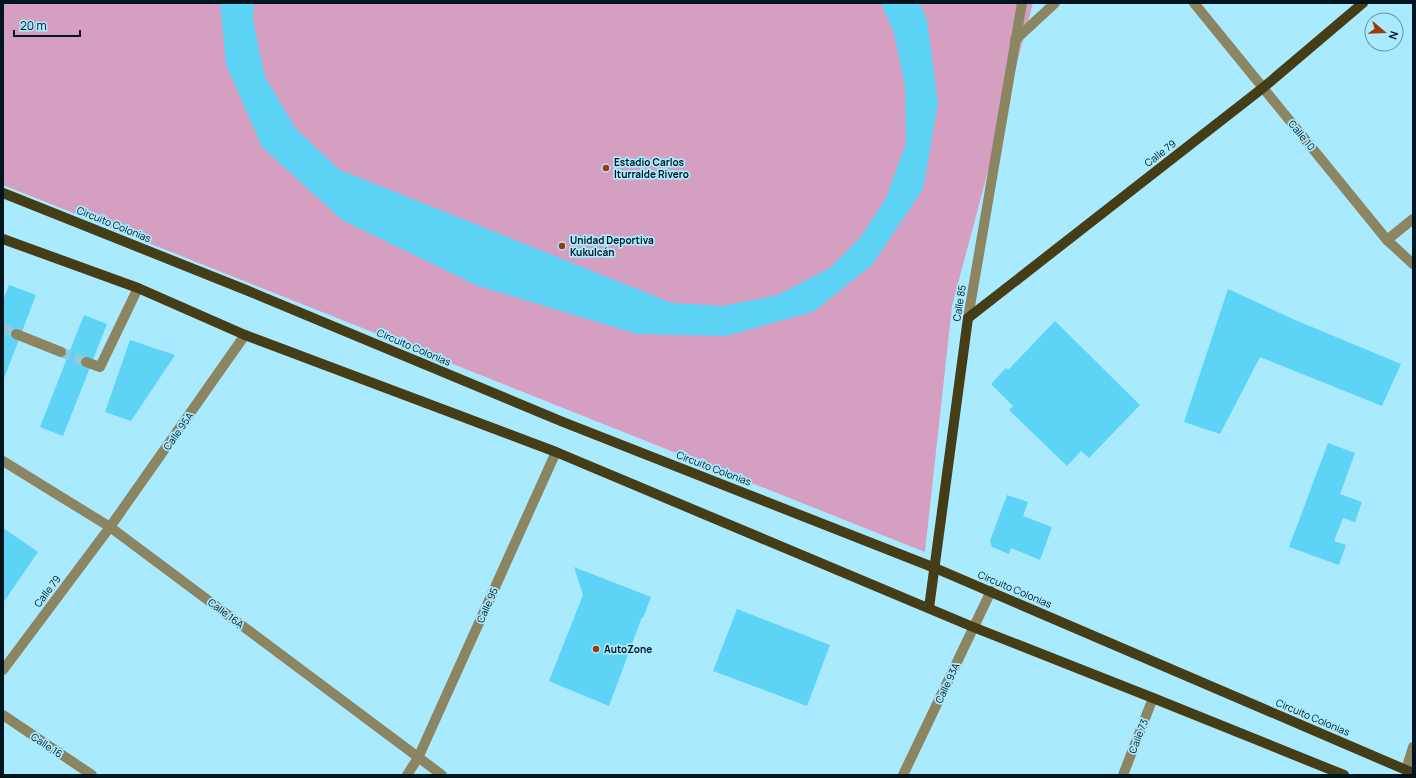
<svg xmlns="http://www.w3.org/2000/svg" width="1416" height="778" viewBox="0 0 1416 778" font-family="Manrope,sans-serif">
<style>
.green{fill:#d59fc2}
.building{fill:#5dd3f6}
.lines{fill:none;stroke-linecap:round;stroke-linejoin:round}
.minor-tunnel{stroke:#90cadd;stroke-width:10;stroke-dasharray:10 5;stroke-linecap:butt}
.minor{stroke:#8b8561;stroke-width:10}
.major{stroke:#443d15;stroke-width:10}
.poi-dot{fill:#9e390b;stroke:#aaeaff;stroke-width:1.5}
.labels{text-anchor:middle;stroke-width:3.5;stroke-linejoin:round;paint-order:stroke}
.street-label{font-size:10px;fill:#00151d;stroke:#aaeaff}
.poi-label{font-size:10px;font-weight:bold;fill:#00151d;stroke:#aaeaff;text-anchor:start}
</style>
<rect width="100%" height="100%" fill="#aaeaff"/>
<path class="green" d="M 3,3 L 1033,3 L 952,306 L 925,552 L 3,185 Z"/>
<g class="building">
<path d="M 220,3 L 254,3 L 253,20 L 265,77 L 296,129 L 340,170 L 672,303 L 722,306 L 778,295 L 830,268 L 860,238 L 886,198 L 906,143 L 905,87 L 894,33 L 881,3 L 919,3 L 927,20 L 938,103 L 923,189 L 872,265 L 813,312 L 726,336 L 637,334 L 478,286 L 342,220 L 262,147 L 226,64 Z"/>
<path d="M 9,285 L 36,295 L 3,381 L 3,301 Z"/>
<path d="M 1228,289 L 1295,320 L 1401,364 L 1382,406 L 1260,357 L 1220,434 L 1184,422 Z"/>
<path d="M 84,315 L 107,324 L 63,436 L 40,427 Z"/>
<path d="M 1055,321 L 1140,405 L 1089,458 L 1081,451 L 1067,466 L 1009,410 L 1013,406 L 991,384 L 1006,368 L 1008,370 Z"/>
<path d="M 130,340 L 175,355 L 131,421 L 105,412 Z"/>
<path d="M 1328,443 L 1355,453 L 1340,494 L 1362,502 L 1355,522 L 1343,518 L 1334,541 L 1346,545 L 1339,565 L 1289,547 Z"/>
<path d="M 1007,495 L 1028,502 L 1023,516 L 1052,527 L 1040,560 L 1011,548 L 1009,554 L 992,547 L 990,541 Z"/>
<path d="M 3,528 L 38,552 L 3,603 Z"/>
<path d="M 574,567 L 651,597 L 643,618 L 642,617 L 609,706 L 549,681 L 583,595 Z"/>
<path d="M 737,609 L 830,645 L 807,706 L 713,671 Z"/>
</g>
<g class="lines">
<g class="minor-tunnel">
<path d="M 3,328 L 16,334"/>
<path d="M 61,352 L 86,362"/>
</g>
<g class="minor">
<path d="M 1194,3 L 1387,240 L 1413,264"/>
<path d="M 1015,40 L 1055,3"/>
<path d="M 1387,240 L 1413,219"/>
<path d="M 968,318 L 1022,3"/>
<path d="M 16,334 L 61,352"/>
<path d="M 86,362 L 100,367 L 138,288"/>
<path d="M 3,461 L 110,527 L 442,775"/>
<path d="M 3,670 L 110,527 L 245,335"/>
<path d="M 3,715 L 92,775"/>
<path d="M 1406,770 L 1413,747"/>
<path d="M 407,775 L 418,758 L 556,452"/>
<path d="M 903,775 L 991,591"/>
<path d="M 1123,775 L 1153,698"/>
</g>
<g class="major">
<path d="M 3,193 L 246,290 L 563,422 L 935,568 L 1413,773"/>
<path d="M 3,239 L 138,288 L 245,335 L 556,452 L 973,627 L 1153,698 L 1344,775"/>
<path d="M 929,608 L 968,318 L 1264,87 L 1363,3"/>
</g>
</g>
<g class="poi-dot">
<circle cx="606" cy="168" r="4"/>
<circle cx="562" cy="246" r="4"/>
<circle cx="596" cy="649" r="4"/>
</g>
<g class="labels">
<g class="street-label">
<text transform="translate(1302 135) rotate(51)" y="4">Calle 10</text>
<text transform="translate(1160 153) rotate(-38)" y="4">Calle 79</text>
<text transform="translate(114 224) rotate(22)" y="4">Circuito Colonias</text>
<text transform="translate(959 303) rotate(-81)" y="4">Calle 85</text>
<text transform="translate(414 347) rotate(23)" y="4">Circuito Colonias</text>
<text transform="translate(178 431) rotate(-55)" y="4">Calle 95A</text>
<text transform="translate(714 468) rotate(21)" y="4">Circuito Colonias</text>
<text transform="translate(1015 589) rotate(23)" y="4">Circuito Colonias</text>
<text transform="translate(47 591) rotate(-53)" y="4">Calle 79</text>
<text transform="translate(487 605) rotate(-66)" y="4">Calle 95</text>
<text transform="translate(226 613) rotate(37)" y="4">Calle 16A</text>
<text transform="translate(947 683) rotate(-65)" y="4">Calle 93A</text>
<text transform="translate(1313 717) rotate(23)" y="4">Circuito Colonias</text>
<text transform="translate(1138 736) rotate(-69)" y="4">Calle 73</text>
<text transform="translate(47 745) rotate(34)" y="4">Calle 16</text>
</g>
<g class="poi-label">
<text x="614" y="166">Estadio Carlos<tspan x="614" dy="12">Iturralde Rivero</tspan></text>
<text x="570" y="244">Unidad Deportiva<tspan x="570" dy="12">Kukulcán</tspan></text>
<text x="604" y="653">AutoZone</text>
</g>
</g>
<rect width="1416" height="778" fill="none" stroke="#00151d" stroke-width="8"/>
<g transform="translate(1384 32) rotate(109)"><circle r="19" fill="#aaeaff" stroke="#6695a5"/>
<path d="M0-3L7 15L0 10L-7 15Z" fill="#9e390b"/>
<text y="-6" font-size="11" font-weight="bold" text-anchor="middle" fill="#00151d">N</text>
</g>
<path d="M14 30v6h66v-6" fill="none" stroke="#00151d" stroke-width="2"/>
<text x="20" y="30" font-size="12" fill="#00151d" stroke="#aaeaff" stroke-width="3" paint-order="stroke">20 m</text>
</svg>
